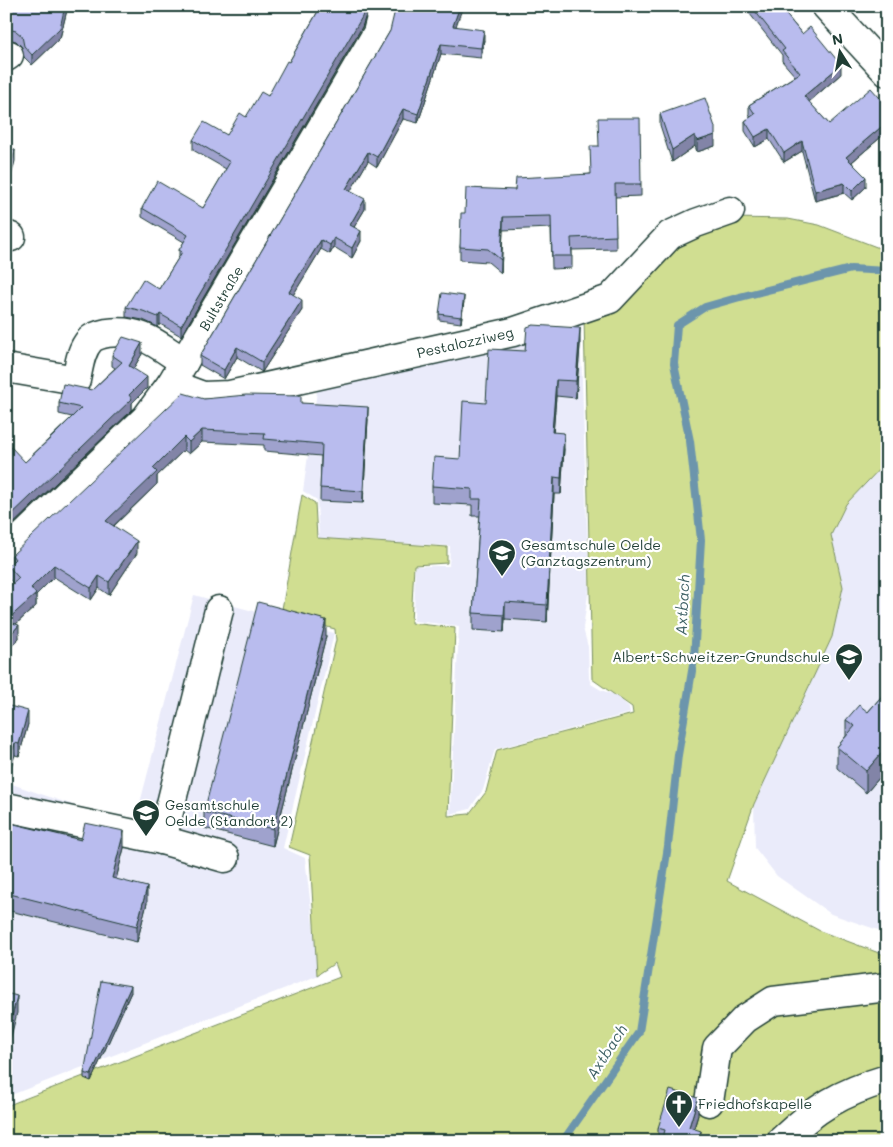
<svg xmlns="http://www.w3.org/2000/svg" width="893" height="1147" viewBox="0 0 893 1147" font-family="Mali,sans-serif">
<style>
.built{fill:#eaebfa}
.green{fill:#d0de91;stroke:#788e62}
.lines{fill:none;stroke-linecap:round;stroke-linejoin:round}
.stream{stroke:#6c95ac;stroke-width:8}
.minor-casing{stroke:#1f3d34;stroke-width:31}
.minor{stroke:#fff;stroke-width:28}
.wall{fill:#9fa2cd;stroke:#1f3d34}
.shaded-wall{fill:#8284a7;stroke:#1f3d34}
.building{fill:#b9bcee;stroke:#1f3d34}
.labels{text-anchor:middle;stroke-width:4.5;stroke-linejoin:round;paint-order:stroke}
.street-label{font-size:14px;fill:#1f3d34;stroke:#fff}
.poi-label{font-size:14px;fill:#1f3d34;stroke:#fff;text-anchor:start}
.water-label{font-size:15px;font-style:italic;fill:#3f6266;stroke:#fff}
</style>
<rect width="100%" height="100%" fill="#fff"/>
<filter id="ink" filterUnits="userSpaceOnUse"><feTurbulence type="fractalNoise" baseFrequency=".02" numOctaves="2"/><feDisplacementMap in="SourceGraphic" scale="10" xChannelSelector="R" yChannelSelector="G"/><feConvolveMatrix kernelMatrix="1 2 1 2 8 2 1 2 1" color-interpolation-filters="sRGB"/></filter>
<g filter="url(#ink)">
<g class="built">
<path d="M 580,322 L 589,588 L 583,628 L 588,647 L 589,678 L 591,684 L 601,690 L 615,695 L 629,707 L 630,713 L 495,749 L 483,790 L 475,801 L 470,809 L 450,814 L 459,626 L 414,621 L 415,566 L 449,566 L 450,546 L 319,538 L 317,500 L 303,491 L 318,384 Z"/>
<path d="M 887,461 L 887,933 L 831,914 L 777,876 L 755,848 L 754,805 L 832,637 L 843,587 L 831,535 L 846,504 Z"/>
<path d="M 194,595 L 334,633 L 283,848 L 305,858 L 319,975 L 6,1097 L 6,782 L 134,826 Z"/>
</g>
<path class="green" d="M 733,218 L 788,219 L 819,225 L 887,251 L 887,435 L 883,438 L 887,442 L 887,461 L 846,504 L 831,535 L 843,587 L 832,637 L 754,804 L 727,881 L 820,931 L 887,956 L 887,1141 L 6,1141 L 6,1106 L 340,977 L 335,963 L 317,975 L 310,855 L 289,847 L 336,640 L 335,629 L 281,615 L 302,495 L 315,503 L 317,538 L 447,547 L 447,563 L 414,565 L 411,623 L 455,628 L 448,816 L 469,814 L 486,792 L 497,750 L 633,714 L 632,707 L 592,679 L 584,317 L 672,243 Z"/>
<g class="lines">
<path class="stream" d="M 563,1141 L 639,1032 L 668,846 L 678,755 L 694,659 L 701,540 L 690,441 L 674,364 L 677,325 L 705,307 L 740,297 L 851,269 L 887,271"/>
<g class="minor-casing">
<g id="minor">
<path d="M 826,6 L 887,72"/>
<path d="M 6,57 L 9,55"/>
<path d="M 6,235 L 11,237"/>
<path d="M 6,368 L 76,380 C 79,367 80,351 90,340 C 94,336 102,334 107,333 C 140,328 158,345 184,362"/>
<path id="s1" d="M 171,384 L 203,396 L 230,395 L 513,332 L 610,299 L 670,235 L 696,223 L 730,211"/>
<path id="s2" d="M 6,553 L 146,418 L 171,384 L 377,33 L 384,6"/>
<path d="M 6,807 L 162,840 L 219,610"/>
<path d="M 162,840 L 225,858"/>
<path d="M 709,1102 L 717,1048 L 745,1019 L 773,1001 L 887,987"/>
<path d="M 781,1141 C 816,1108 840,1093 887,1079"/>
</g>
</g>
<use href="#minor" class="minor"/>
</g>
<g class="wall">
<path d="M 6,6 L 68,6 L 60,38 L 32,65 L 24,57 L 22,47 L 16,41 L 8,39 L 6,38 Z"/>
<path d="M 321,6 L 369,6 L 362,27 L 181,336 L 160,324 L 158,327 L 143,320 L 126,317 L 126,307 L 159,289 L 179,257 L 179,250 L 184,242 L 142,217 L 142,208 L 203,208 L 226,169 L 193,150 L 193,140 L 227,135 L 246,117 L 268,96 L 289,62 Z"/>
<path d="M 746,6 L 779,6 L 802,34 L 841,74 L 809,102 L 829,124 L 887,106 L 887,132 L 852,162 L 866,187 L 852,200 L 844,193 L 815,201 L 802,151 L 784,162 L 769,139 L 755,147 L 745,131 L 745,121 L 751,117 L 749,114 L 749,105 L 795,76 L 782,61 L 782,55 L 746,9 Z"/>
<path d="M 456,26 L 484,40 L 481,58 L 441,54 L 418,123 L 403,119 L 377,167 L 368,161 L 350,191 L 365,209 L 354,227 L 361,241 L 352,258 L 334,247 L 330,254 L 321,249 L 293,295 L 302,310 L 262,372 L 237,357 L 224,379 L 200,365 L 200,356 L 390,31 Z"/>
<path d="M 660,114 L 715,146 L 697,152 L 695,146 L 672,162 L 660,125 Z"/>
<path d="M 590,174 L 641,184 L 641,196 L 615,197 L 616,249 L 572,250 L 572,268 L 552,269 L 551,228 L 503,230 L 501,273 L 488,262 L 460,260 L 460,247 L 465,213 L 515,190 Z"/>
<path d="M 464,301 L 461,323 L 439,320 L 439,314 Z"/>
<path d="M 580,345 L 576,398 L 556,396 L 553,432 L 564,449 L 561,494 L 554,494 L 547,622 L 505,619 L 504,632 L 473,630 L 473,613 L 480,516 L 472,516 L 472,505 L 432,503 L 432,486 L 460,459 L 486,403 L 525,351 Z"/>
<path d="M 142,354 L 133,369 L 147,388 L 132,403 L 132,410 L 6,531 L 6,452 L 25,462 L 72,417 L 59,414 L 59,403 L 92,390 L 115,368 L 112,366 L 112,355 Z"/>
<path d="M 204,399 L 301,403 L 368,419 L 363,503 L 320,501 L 321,456 L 264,451 L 264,445 L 202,442 L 189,454 L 184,450 L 157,476 L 157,484 L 114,526 L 137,553 L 109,595 L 99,588 L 91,600 L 54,577 L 36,595 L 36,606 L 16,624 L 19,638 L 6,652 L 13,583 L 8,578 L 8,566 L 12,562 L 12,555 Z"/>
<path d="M 326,636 L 273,846 L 204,828 L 204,812 Z"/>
<path d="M 887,690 L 887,769 L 866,793 L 837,768 L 837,747 L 846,736 L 846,720 L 868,712 Z"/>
<path d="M 6,705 L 28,724 L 19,756 L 15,755 Z"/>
<path d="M 6,822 L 81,840 L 124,848 L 116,879 L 147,903 L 137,942 L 6,910 Z"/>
<path d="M 131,992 L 91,1081 L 84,1078 L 84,1073 Z"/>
<path d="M 698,1115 L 694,1129 L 701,1141 L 658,1141 L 658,1128 Z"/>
</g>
<g class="shaded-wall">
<path d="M 65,6 L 68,6 L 60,38 L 32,65 L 32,55 Z"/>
<path d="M 366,6 L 369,6 L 362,27 L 181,336 L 181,326 Z"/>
<path d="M 460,6 L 463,6 L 453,35 L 453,26 Z"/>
<path d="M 484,30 L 484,40 L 481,58 L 481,48 Z"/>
<path d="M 441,44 L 441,54 L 418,123 L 418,114 Z"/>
<path d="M 841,65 L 841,74 L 804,106 L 804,96 Z"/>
<path d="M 403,109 L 403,119 L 377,167 L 377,157 Z"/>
<path d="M 887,122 L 887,132 L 846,167 L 846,157 Z"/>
<path d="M 769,129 L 769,139 L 755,147 L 755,137 Z"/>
<path d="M 695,135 L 695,146 L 672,162 L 672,150 Z"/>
<path d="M 715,135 L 715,146 L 697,152 L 697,141 Z"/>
<path d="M 802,141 L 802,151 L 784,162 L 784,153 Z"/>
<path d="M 15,150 L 15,161 L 6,196 L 6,185 Z"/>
<path d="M 368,152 L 368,161 L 346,199 L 346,189 Z"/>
<path d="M 866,177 L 866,187 L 852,200 L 852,191 Z"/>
<path d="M 844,183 L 844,193 L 815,201 L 815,191 Z"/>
<path d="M 365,199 L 365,209 L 350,234 L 350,225 Z"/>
<path d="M 503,217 L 503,230 L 501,273 L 501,260 Z"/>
<path d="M 361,231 L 361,241 L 352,258 L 352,248 Z"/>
<path d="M 334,238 L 334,247 L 330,254 L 330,245 Z"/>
<path d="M 321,240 L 321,249 L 289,302 L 289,292 Z"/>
<path d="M 464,296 L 464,301 L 461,323 L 461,317 Z"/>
<path d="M 302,300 L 302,310 L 262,372 L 262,362 Z"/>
<path d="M 160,314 L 160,324 L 158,327 L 158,317 Z"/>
<path d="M 580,328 L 580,345 L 576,398 L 576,381 Z"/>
<path d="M 142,343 L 142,354 L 129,376 L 129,366 Z"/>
<path d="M 237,347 L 237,357 L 224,379 L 224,370 Z"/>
<path d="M 147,377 L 147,388 L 132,403 L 132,410 L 6,531 L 6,520 L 129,395 Z"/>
<path d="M 556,380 L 556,396 L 552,449 L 552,432 Z"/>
<path d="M 368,407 L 368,419 L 363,503 L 363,491 Z"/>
<path d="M 202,430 L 202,442 L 189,454 L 189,442 Z"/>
<path d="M 564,433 L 564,449 L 561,494 L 561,478 Z"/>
<path d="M 184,437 L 184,450 L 157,476 L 157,484 L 106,533 L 106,521 L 153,468 Z"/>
<path d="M 554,477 L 554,494 L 547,622 L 547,605 Z"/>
<path d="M 137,541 L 137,553 L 109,595 L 109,582 Z"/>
<path d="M 54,565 L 54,577 L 36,595 L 36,606 L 6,633 L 6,621 L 31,588 Z"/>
<path d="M 99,576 L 99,588 L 91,600 L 91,588 Z"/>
<path d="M 505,602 L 505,619 L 504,632 L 504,615 Z"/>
<path d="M 326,620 L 326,636 L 273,846 L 273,829 Z"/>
<path d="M 19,625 L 19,638 L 6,652 L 6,640 Z"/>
<path d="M 28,711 L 28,724 L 19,756 L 19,744 Z"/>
<path d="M 15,743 L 15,755 L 6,781 L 6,769 Z"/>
<path d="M 887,747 L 887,769 L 866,793 L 866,771 Z"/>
<path d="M 124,831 L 124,848 L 112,895 L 112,878 Z"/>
<path d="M 147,887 L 147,903 L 137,942 L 137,926 Z"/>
<path d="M 131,986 L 131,992 L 91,1081 L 91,1075 Z"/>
<path d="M 17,996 L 17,1013 L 6,1056 L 6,1040 Z"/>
<path d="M 698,1098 L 698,1115 L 690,1141 L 689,1127 Z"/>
<path d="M 701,1131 L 701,1141 L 698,1141 Z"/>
</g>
<g class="building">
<path d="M 6,6 L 65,6 L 60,28 L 32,55 L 24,46 L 22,36 L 16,31 L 8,29 L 6,27 Z"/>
<path d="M 321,6 L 366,6 L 362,17 L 181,326 L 160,314 L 158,317 L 143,311 L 126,307 L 143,279 L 159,289 L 182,252 L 179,250 L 188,235 L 142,208 L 157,181 L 203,208 L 230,162 L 193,140 L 204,122 L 227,135 L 240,113 L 246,117 L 261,92 L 268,96 L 287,61 L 289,62 Z"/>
<path d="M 396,6 L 460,6 L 453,26 L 484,30 L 481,48 L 441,44 L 418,114 L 403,109 L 377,157 L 368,152 L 346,189 L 365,199 L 350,225 L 361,231 L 352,248 L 334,238 L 330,245 L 321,240 L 289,292 L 302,300 L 262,362 L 237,347 L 224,370 L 200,356 L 390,31 Z"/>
<path d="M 751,6 L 779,6 L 802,34 L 810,27 L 841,65 L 804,96 L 829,124 L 871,88 L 887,106 L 887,122 L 846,157 L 866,177 L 852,191 L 844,183 L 815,191 L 802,141 L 784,153 L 769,129 L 755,137 L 745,121 L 755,114 L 749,105 L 800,73 L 782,51 L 785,49 Z"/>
<path d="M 705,98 L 715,127 L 715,135 L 697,141 L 695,135 L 672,150 L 660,114 Z"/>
<path d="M 598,118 L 640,118 L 641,184 L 615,184 L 616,236 L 571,238 L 572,256 L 552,256 L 551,216 L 503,217 L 501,260 L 488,249 L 460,247 L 461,213 L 465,213 L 466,188 L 515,190 L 516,178 L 591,174 L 590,146 L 599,146 Z"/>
<path d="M 6,147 L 15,150 L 6,185 Z"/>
<path d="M 442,293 L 464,296 L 461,317 L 439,314 Z"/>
<path d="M 533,325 L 580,328 L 576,381 L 556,380 L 552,432 L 564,433 L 561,478 L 554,477 L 547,605 L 505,602 L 504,615 L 473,613 L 481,499 L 472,499 L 472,489 L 432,486 L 434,457 L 460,459 L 463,401 L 486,403 L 489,349 L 525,351 L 527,327 Z"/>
<path d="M 123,337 L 142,343 L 129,366 L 147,377 L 129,395 L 132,399 L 6,520 L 6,452 L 11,447 L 25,462 L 54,435 L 81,408 L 59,403 L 63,384 L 92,390 L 122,362 L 112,355 Z"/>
<path d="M 183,393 L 204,399 L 246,395 L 301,396 L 301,403 L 368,407 L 363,491 L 320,488 L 322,444 L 264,439 L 265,433 L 202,430 L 189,442 L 184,437 L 153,468 L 157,472 L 106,521 L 137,541 L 109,582 L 99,576 L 91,588 L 54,565 L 31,588 L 36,594 L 6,621 L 6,590 L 19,578 L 8,566 L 15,559 L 12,555 Z"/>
<path d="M 258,602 L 326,620 L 273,829 L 204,812 Z"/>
<path d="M 6,621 L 19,625 L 6,640 Z"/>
<path d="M 887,690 L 887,747 L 866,771 L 837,747 L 855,726 L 846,720 L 859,705 L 868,712 Z"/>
<path d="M 6,705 L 28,711 L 19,744 L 15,743 L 6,769 Z"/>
<path d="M 6,822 L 81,840 L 85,823 L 124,831 L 112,878 L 147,887 L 137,926 L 6,893 Z"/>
<path d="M 101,981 L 131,986 L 91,1075 L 84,1073 Z"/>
<path d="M 6,993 L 17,996 L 6,1040 Z"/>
<path d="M 670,1090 L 698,1098 L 689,1127 L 701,1131 L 698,1141 L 662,1141 L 665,1130 L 658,1128 Z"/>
</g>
</g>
<defs>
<g id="school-pin" transform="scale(1.4375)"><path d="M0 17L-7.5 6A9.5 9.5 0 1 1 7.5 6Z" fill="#1f3d34" stroke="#fff"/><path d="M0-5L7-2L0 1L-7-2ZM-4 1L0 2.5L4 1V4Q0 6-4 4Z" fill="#fff"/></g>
<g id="church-pin" transform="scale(1.4375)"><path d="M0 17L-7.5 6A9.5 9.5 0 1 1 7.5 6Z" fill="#1f3d34" stroke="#fff"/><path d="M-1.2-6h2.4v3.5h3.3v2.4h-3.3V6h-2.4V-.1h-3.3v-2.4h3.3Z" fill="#fff"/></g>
</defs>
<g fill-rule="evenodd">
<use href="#school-pin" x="502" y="553"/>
<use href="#school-pin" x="849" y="657"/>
<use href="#school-pin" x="146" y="813"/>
<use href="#church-pin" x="679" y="1104"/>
</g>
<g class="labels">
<g class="street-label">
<text dy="5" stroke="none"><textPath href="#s2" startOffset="336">Bultstraße</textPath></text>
<text dy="5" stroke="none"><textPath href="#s1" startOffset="302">Pestalozziweg</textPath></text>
</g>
<g class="poi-label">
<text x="521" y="550">Gesamtschule Oelde<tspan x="521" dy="16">(Ganztagszentrum)</tspan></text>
<text x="830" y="662" text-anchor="end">Albert-Schweitzer-Grundschule</text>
<text x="165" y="810">Gesamtschule<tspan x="165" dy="16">Oelde (Standort 2)</tspan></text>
<text x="698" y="1109">Friedhofskapelle</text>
</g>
<g class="water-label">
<text transform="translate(683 605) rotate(-87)" y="5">Axtbach</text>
<text transform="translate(607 1052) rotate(-57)" y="5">Axtbach</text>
</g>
</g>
<rect width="893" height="1147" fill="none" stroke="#fff" stroke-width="25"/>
<rect x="12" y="12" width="868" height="1122" fill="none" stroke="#1f3d34" stroke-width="2" filter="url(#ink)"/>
<g transform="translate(840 52) rotate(349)" stroke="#ffffff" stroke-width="4" paint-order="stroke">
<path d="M0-4L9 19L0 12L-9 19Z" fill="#1f3d34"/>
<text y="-8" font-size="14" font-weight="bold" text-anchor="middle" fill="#1f3d34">N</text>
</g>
</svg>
